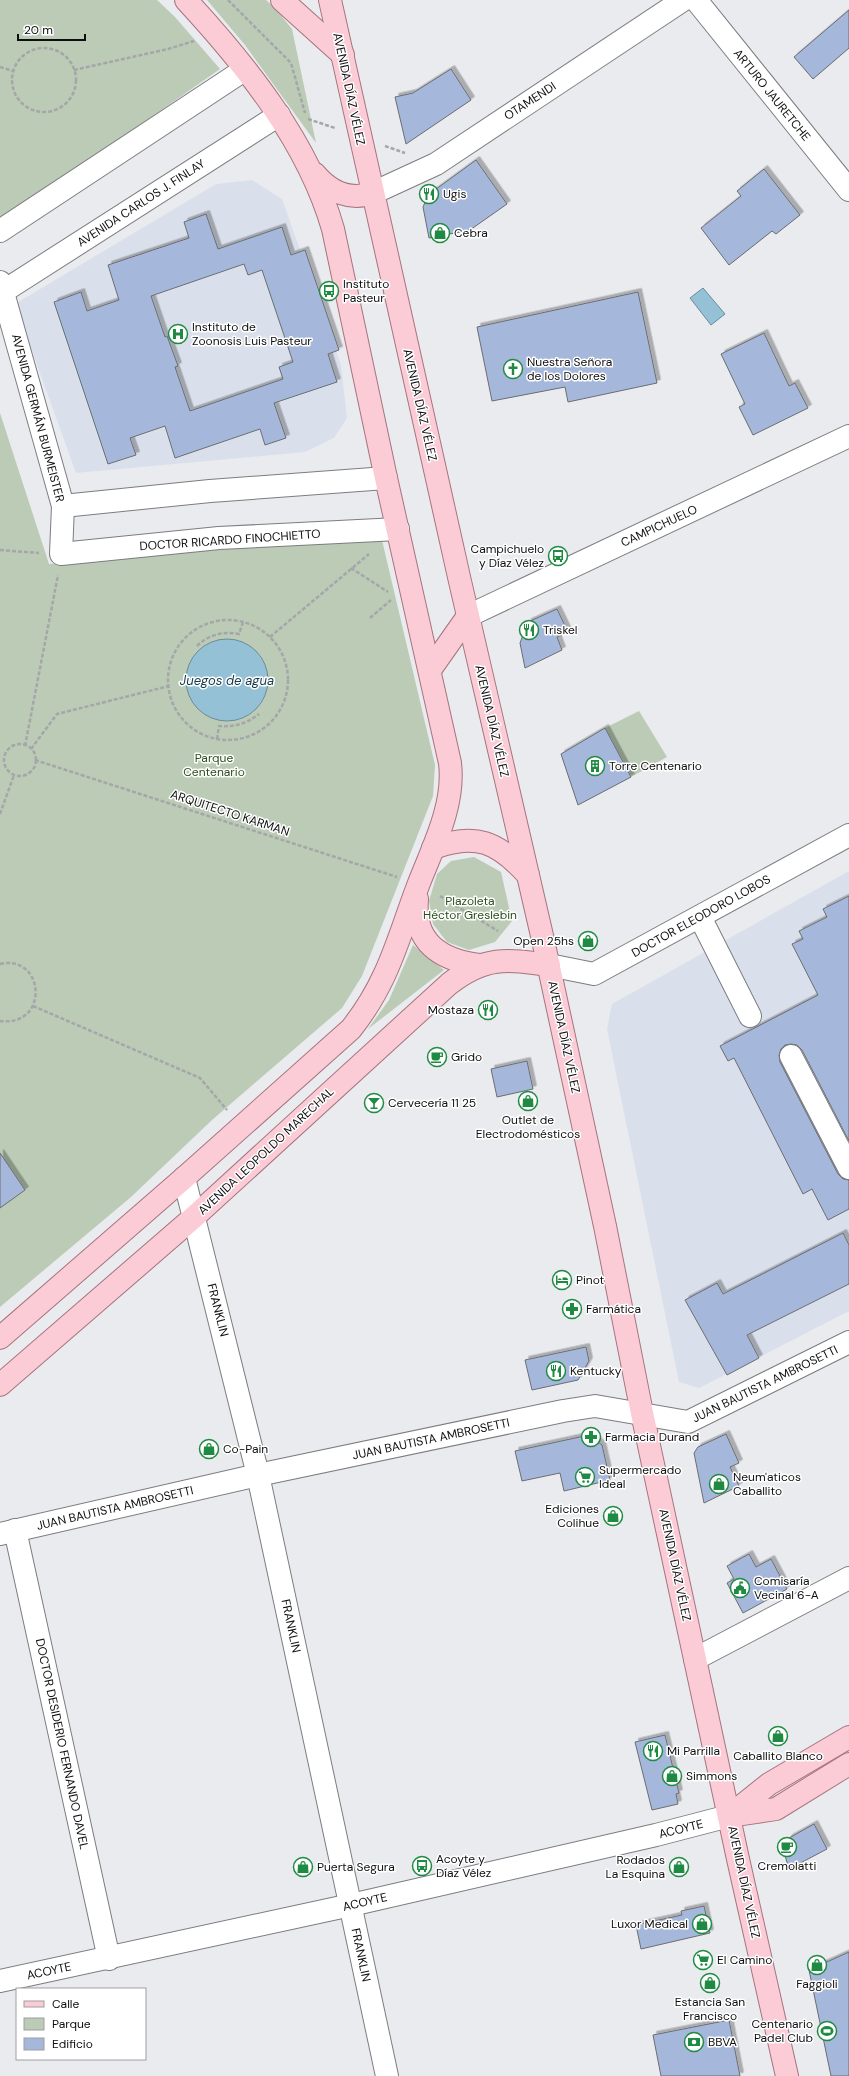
<svg xmlns="http://www.w3.org/2000/svg" width="849" height="2076" viewBox="0 0 849 2076" font-family="'DM Sans',sans-serif">
<style>
.built{fill:#dae0eb}
.green{fill:#bbcbb5}
.water{fill:#95c1d7;stroke:#6c8b9b}
.building{fill:#a5b8dc;stroke:#6b6d70;fill-rule:evenodd;filter:url(#shadow)}
.lines{fill:none;stroke-linecap:round;stroke-linejoin:round}
.minor-casing{stroke:#7b7d81;stroke-width:24}
.major-casing{stroke:#a7737f;stroke-width:24}
.path{stroke:#a5a6aa;stroke-width:2.5;stroke-dasharray:4 2;stroke-linecap:butt}
.minor{stroke:#fff;stroke-width:22}
.major{stroke:#fbcbd6;stroke-width:22}
.labels{text-anchor:middle;stroke-width:3;stroke-linejoin:round;paint-order:stroke}
.street-label{font-size:12px;fill:#0e0e10;stroke:#fff}
.poi-label{font-size:12px;fill:#0e0e10;stroke:#fff;text-anchor:start}
.park-label{font-size:12px;fill:#2a4d1c;stroke:#fff}
.water-label{font-size:13px;font-style:italic;fill:#143b4b;stroke:#fff}
</style>
<defs>
<filter id="shadow"><feDropShadow dx="3.5" dy="-3.5" stdDeviation="0" flood-color="#0004"/></filter>
</defs>
<rect width="100%" height="100%" fill="#e9ebef"/>
<g class="built">
<path d="M 252,180 L 282,199 L 341,365 L 347,418 L 334,438 L 305,452 L 76,473 L 15,304 L 216,184 Z"/>
<path d="M 849,871 L 849,1311 L 699,1388 L 679,1382 L 607,1029 L 612,1004 Z"/>
</g>
<g class="green">
<path d="M 0,0 L 157,0 L 175,17 L 220,69 L 0,223 Z"/>
<path d="M 207,0 L 266,0 L 274,7 L 292,29 L 316,143 L 245,45 Z"/>
<path d="M 0,413 L 49,564 L 381,536 L 435,765 L 433,796 L 362,976 L 342,1008 L 212,1120 L 131,1197 L 0,1307 Z"/>
<path d="M 639,711 L 667,757 L 631,777 L 605,728 Z"/>
<path d="M 474,857 L 501,872 L 512,921 L 495,942 L 469,950 L 447,942 L 433,924 L 429,901 L 437,874 L 451,861 Z"/>
<path d="M 413,945 L 444,970 L 368,1029 L 389,1000 Z"/>
</g>
<g class="water">
<path d="M 703,288 L 725,314 L 711,325 L 690,298 Z"/>
<circle cx="227" cy="680" r="41"/>
</g>
<g class="building">
<path d="M 849,10 L 849,48 L 813,79 L 794,57 Z"/>
<path d="M 451,69 L 471,100 L 406,144 L 395,97 L 413,93 Z"/>
<path d="M 476,160 L 507,204 L 470,230 L 429,238 L 423,207 L 428,195 Z"/>
<path d="M 764,169 L 800,215 L 776,234 L 772,231 L 729,265 L 701,228 L 741,196 L 737,191 Z"/>
<path d="M 206,214 L 218,249 L 282,227 L 291,255 L 305,250 L 339,350 L 328,354 L 337,382 L 274,403 L 286,438 L 265,445 L 260,429 L 175,458 L 165,426 L 130,438 L 136,455 L 108,464 L 54,302 L 81,292 L 87,311 L 119,300 L 108,265 L 189,238 L 184,222 ZM 244,264 L 248,275 L 262,270 L 293,362 L 279,367 L 283,379 L 190,411 L 175,367 L 178,366 L 167,336 L 165,337 L 151,296 Z"/>
<path d="M 638,292 L 657,383 L 568,402 L 565,387 L 492,401 L 477,327 Z"/>
<path d="M 764,333 L 789,386 L 795,383 L 808,408 L 753,435 L 739,407 L 745,404 L 721,354 Z"/>
<path d="M 557,609 L 568,632 L 557,637 L 562,650 L 525,668 L 520,643 L 528,622 Z"/>
<path d="M 605,728 L 631,777 L 578,805 L 561,754 Z"/>
<path d="M 849,896 L 849,1141 L 802,1050 L 797,1045 L 791,1044 L 785,1045 L 781,1049 L 779,1055 L 780,1062 L 838,1174 L 843,1179 L 849,1180 L 849,1209 L 828,1220 L 812,1189 L 803,1194 L 734,1058 L 728,1061 L 720,1046 L 818,995 L 792,944 L 803,939 L 799,931 L 827,917 L 823,909 Z"/>
<path d="M 527,1061 L 533,1089 L 497,1097 L 491,1069 Z"/>
<path d="M 0,1153 L 25,1190 L 0,1208 Z"/>
<path d="M 843,1233 L 849,1245 L 849,1284 L 747,1335 L 759,1358 L 727,1375 L 685,1300 L 717,1283 L 723,1294 Z"/>
<path d="M 586,1347 L 589,1361 L 578,1380 L 532,1390 L 525,1360 Z"/>
<path d="M 726,1434 L 739,1463 L 730,1467 L 739,1486 L 704,1503 L 694,1453 L 698,1447 Z"/>
<path d="M 589,1435 L 602,1445 L 610,1480 L 564,1491 L 560,1473 L 522,1481 L 515,1451 Z"/>
<path d="M 749,1554 L 756,1567 L 771,1559 L 787,1589 L 743,1613 L 727,1583 L 734,1579 L 727,1566 Z"/>
<path d="M 665,1735 L 679,1793 L 676,1794 L 678,1804 L 652,1810 L 635,1742 Z"/>
<path d="M 814,1824 L 827,1849 L 789,1869 L 783,1849 L 789,1838 Z"/>
<path d="M 704,1906 L 710,1933 L 641,1949 L 636,1925 L 682,1915 L 681,1911 Z"/>
<path d="M 849,1952 L 849,2076 L 831,2076 L 809,1970 Z"/>
<path d="M 729,2020 L 740,2076 L 661,2076 L 653,2035 Z"/>
</g>
<g class="lines">
<g class="minor-casing">
<g id="minor">
<path d="M 696,0 L 849,190"/>
<path d="M 373,193 L 436,164 L 683,0"/>
<path d="M 0,231 L 244,70"/>
<path d="M 0,282 L 63,506 L 61,554 L 219,538 L 398,529"/>
<path d="M 4,291 L 279,115"/>
<path d="M 63,506 L 210,491 L 386,478"/>
<path d="M 468,616 L 849,436"/>
<path d="M 700,917 L 750,1016"/>
<path d="M 549,965 L 594,974 L 849,835"/>
<path d="M 791,1056 L 849,1168"/>
<path d="M 184,1178 L 258,1475 L 387,2076"/>
<path d="M 15,1530 L 109,1959"/>
<path d="M 0,1534 L 258,1475 L 563,1411 L 595,1406 L 688,1422 L 849,1342"/>
<path d="M 695,1659 L 849,1578"/>
<path d="M 0,1981 L 351,1905 L 656,1835 L 729,1816"/>
</g>
</g>
<g class="major-casing">
<g id="major">
<path d="M 282,0 L 343,55"/>
<path d="M 330,0 L 459,577 L 543,940 L 605,1226 L 642,1413 L 738,1859 L 787,2076"/>
<path d="M 315,174 C 330,192 350,201 373,193"/>
<path d="M 430,670 L 468,616"/>
<path d="M 433,848 C 476,832 498,842 528,875"/>
<path d="M 417,899 C 413,942 440,960 479,965"/>
<path d="M 0,1338 L 184,1178 L 351,1029 C 389,981 398,938 419,883 C 434,845 455,804 450,763 L 386,478 L 333,229 C 308,142 246,65 186,0"/>
<path d="M 0,1385 L 194,1217 L 449,984 C 485,956 506,959 549,965"/>
<path d="M 729,1816 L 769,1784 L 849,1737"/>
<path d="M 729,1816 L 776,1809 L 849,1764"/>
</g>
</g>
<g class="path">
<path d="M 228,0 L 291,63 L 305,113"/>
<circle cx="44" cy="80" r="32"/>
<path d="M 0,67 L 13,71"/>
<path d="M 74,70 L 168,49 L 194,41"/>
<path d="M 308,119 L 335,128"/>
<path d="M 385,146 L 405,153"/>
<path d="M 0,550 L 39,553"/>
<path d="M 351,568 L 388,592"/>
<path d="M 370,618 L 391,600"/>
<circle cx="228" cy="680" r="60"/>
<path d="M 270,637 L 369,554"/>
<path d="M 197,646 C 208,635 223,631 239,634 L 243,622"/>
<path d="M 217,739 L 219,726 C 235,727 246,724 259,714"/>
<circle cx="20" cy="760" r="16"/>
<path d="M 25,746 L 58,575"/>
<path d="M 31,749 L 57,714 L 169,686"/>
<path d="M 35,760 L 397,877"/>
<path d="M 0,814 L 14,775"/>
<path d="M 440,896 L 498,931"/>
<path d="M 0,964 C 45,954 50,1027 0,1021"/>
<path d="M 33,1006 L 200,1078 L 227,1110"/>
</g>
<use href="#minor" class="minor"/>
<use href="#major" class="major"/>
</g>
<defs>
<g id="restaurant-ring" transform="scale(1)"><circle r="9.5" fill="#fff" stroke="#1f8b42" stroke-width="1.5"/><path d="M-5-6h1v4h1v-4h1v4h1v-4h1v5L-1.5 .5V6h-2V.5L-5-1ZM5-6V6H3V1.5H1.5Q1.5-4 5-6Z" fill="#1f8b42"/></g>
<g id="shop-ring" transform="scale(1)"><circle r="9.5" fill="#fff" stroke="#1f8b42" stroke-width="1.5"/><path d="M-5-2.5h2.3a2.7 3.5 0 0 1 5.4 0H5L5.5 6h-11ZM-1.5-2.5h3a1.5 2.3 0 0 0-3 0Z" fill="#1f8b42"/></g>
<g id="bus-ring" transform="scale(1)"><circle r="9.5" fill="#fff" stroke="#1f8b42" stroke-width="1.5"/><path d="M-5-6H5V4H4V6H2V4H-2V6H-4V4H-5ZM-3.5-4V0h7V-4ZM-3.5 1.2v1.5H-2V1.2ZM2 1.2v1.5H3.5V1.2Z" fill="#1f8b42"/></g>
<g id="hospital-ring" transform="scale(1)"><circle r="9.5" fill="#fff" stroke="#1f8b42" stroke-width="1.5"/><path d="M-5-5h3v3.5h4V-5h3V5h-3V1.5h-4V5h-3Z" fill="#1f8b42"/></g>
<g id="church-ring" transform="scale(1)"><circle r="9.5" fill="#fff" stroke="#1f8b42" stroke-width="1.5"/><path d="M-1.2-6h2.4v3.5h3.3v2.4h-3.3V6h-2.4V-.1h-3.3v-2.4h3.3Z" fill="#1f8b42"/></g>
<g id="building-ring" transform="scale(1)"><circle r="9.5" fill="#fff" stroke="#1f8b42" stroke-width="1.5"/><path d="M-4-6H4V6H1V3H-1V6H-4ZM-2.5-4.3h1.7v1.8h-1.7ZM.8-4.3h1.7v1.8H.8ZM-2.5-1h1.7V.8h-1.7ZM.8-1h1.7V.8H.8Z" fill="#1f8b42"/></g>
<g id="cafe-ring" transform="scale(1)"><circle r="9.5" fill="#fff" stroke="#1f8b42" stroke-width="1.5"/><path d="M-5.5-4.5H6V0H3Q3 3.5 0 3.5H-2.5Q-5.5 3.5-5.5 0ZM3-3.2v2h1.7v-2ZM-6 4.5H4V6H-6Z" fill="#1f8b42"/></g>
<g id="bar-ring" transform="scale(1)"><circle r="9.5" fill="#fff" stroke="#1f8b42" stroke-width="1.5"/><path d="M-6-5H6L.8 .8V4.5H3.5V6h-7V4.5H-.8V.8Z" fill="#1f8b42"/></g>
<g id="hotel-ring" transform="scale(1)"><circle r="9.5" fill="#fff" stroke="#1f8b42" stroke-width="1.5"/><path d="M-6-4.5h1.5V1H6V5H4.5V3h-9V5H-6ZM-4 0a1.8 1.8 0 1 1 3.6 0ZM.5 0V-2.5h3Q6-2.5 6 0Z" fill="#1f8b42"/></g>
<g id="pharmacy-ring" transform="scale(1)"><circle r="9.5" fill="#fff" stroke="#1f8b42" stroke-width="1.5"/><path d="M-2-6h4v4h4v4h-4v4h-4v-4h-4v-4h4Z" fill="#1f8b42"/></g>
<g id="supermarket-ring" transform="scale(1)"><circle r="9.5" fill="#fff" stroke="#1f8b42" stroke-width="1.5"/><path d="M-6-5.5h2.5l.6 2H6L4.5 2H-2.5L-4.4-4H-6ZM-1.5 3.2a1.3 1.3 0 1 0 .1 0ZM3 3.2a1.3 1.3 0 1 0 .1 0Z" fill="#1f8b42"/></g>
<g id="civic-ring" transform="scale(1)"><circle r="9.5" fill="#fff" stroke="#1f8b42" stroke-width="1.5"/><path d="M-.6-6.5H3V-4.5H.6V-3L4-1V1h2V6H-6V1h2V-1L-.6-3ZM-1.2 2.5V6h2.4V2.5Z" fill="#1f8b42"/></g>
<g id="stadium-ring" transform="scale(1)"><circle r="9.5" fill="#fff" stroke="#1f8b42" stroke-width="1.5"/><path d="M0-5a6.5 5 0 1 0 0 10a6.5 5 0 1 0 0-10ZM-3.5-1.8h7v3.6h-7Z" fill="#1f8b42"/></g>
<g id="bank-ring" transform="scale(1)"><circle r="9.5" fill="#fff" stroke="#1f8b42" stroke-width="1.5"/><path d="M-6-4H6V4H-6ZM0-2.3a2.3 2.3 0 1 0 0 4.6a2.3 2.3 0 1 0 0-4.6Z" fill="#1f8b42"/></g>
</defs>
<g fill-rule="evenodd">
<use href="#restaurant-ring" x="429" y="194"/>
<use href="#shop-ring" x="440" y="233"/>
<use href="#bus-ring" x="329" y="291"/>
<use href="#hospital-ring" x="178" y="334"/>
<use href="#church-ring" x="513" y="369"/>
<use href="#bus-ring" x="558" y="556"/>
<use href="#restaurant-ring" x="529" y="630"/>
<use href="#building-ring" x="595" y="766"/>
<use href="#shop-ring" x="588" y="941"/>
<use href="#restaurant-ring" x="488" y="1010"/>
<use href="#cafe-ring" x="437" y="1057"/>
<use href="#shop-ring" x="528" y="1101"/>
<use href="#bar-ring" x="374" y="1103"/>
<use href="#hotel-ring" x="562" y="1280"/>
<use href="#pharmacy-ring" x="572" y="1309"/>
<use href="#restaurant-ring" x="556" y="1371"/>
<use href="#pharmacy-ring" x="591" y="1437"/>
<use href="#shop-ring" x="209" y="1449"/>
<use href="#supermarket-ring" x="585" y="1477"/>
<use href="#shop-ring" x="719" y="1484"/>
<use href="#shop-ring" x="613" y="1516"/>
<use href="#civic-ring" x="740" y="1588"/>
<use href="#shop-ring" x="778" y="1736"/>
<use href="#restaurant-ring" x="653" y="1751"/>
<use href="#shop-ring" x="672" y="1776"/>
<use href="#cafe-ring" x="787" y="1847"/>
<use href="#bus-ring" x="422" y="1866"/>
<use href="#shop-ring" x="303" y="1867"/>
<use href="#shop-ring" x="679" y="1867"/>
<use href="#shop-ring" x="702" y="1924"/>
<use href="#supermarket-ring" x="703" y="1960"/>
<use href="#shop-ring" x="817" y="1965"/>
<use href="#shop-ring" x="710" y="1983"/>
<use href="#stadium-ring" x="827" y="2031"/>
<use href="#bank-ring" x="694" y="2042"/>
</g>
<g class="labels">
<g class="street-label">
<text transform="translate(349 89) rotate(78)" y="4">AVENIDA DÍAZ VÉLEZ</text>
<text transform="translate(772 95) rotate(51)" y="4">ARTURO JAURETCHE</text>
<text transform="translate(530 101) rotate(-33)" y="4">OTAMENDI</text>
<text transform="translate(141 203) rotate(-33)" y="4">AVENIDA CARLOS J. FINLAY</text>
<text transform="translate(420 405) rotate(77)" y="4">AVENIDA DÍAZ VÉLEZ</text>
<text transform="translate(38 418) rotate(75)" y="4">AVENIDA GERMÁN BURMEISTER</text>
<text transform="translate(659 526) rotate(-25)" y="4">CAMPICHUELO</text>
<text transform="translate(230 540) rotate(-4)" y="4">DOCTOR RICARDO FINOCHIETTO</text>
<text transform="translate(492 721) rotate(77)" y="4">AVENIDA DÍAZ VÉLEZ</text>
<text transform="translate(230 813) rotate(18)" y="4">ARQUITECTO KARMAN</text>
<text transform="translate(701 916) rotate(-29)" y="4">DOCTOR ELEODORO LOBOS</text>
<text transform="translate(564 1037) rotate(78)" y="4">AVENIDA DÍAZ VÉLEZ</text>
<text transform="translate(266 1151) rotate(-43)" y="4">AVENIDA LEOPOLDO MARECHAL</text>
<text transform="translate(218 1310) rotate(76)" y="4">FRANKLIN</text>
<text transform="translate(765 1384) rotate(-26)" y="4">JUAN BAUTISTA AMBROSETTI</text>
<text transform="translate(431 1439) rotate(-12)" y="4">JUAN BAUTISTA AMBROSETTI</text>
<text transform="translate(115 1508) rotate(-13)" y="4">JUAN BAUTISTA AMBROSETTI</text>
<text transform="translate(675 1565) rotate(78)" y="4">AVENIDA DÍAZ VÉLEZ</text>
<text transform="translate(291 1626) rotate(78)" y="4">FRANKLIN</text>
<text transform="translate(62 1744) rotate(78)" y="4">DOCTOR DESIDERIO FERNANDO DAVEL</text>
<text transform="translate(681 1829) rotate(-14)" y="4">ACOYTE</text>
<text transform="translate(744 1882) rotate(78)" y="4">AVENIDA DÍAZ VÉLEZ</text>
<text transform="translate(365 1902) rotate(-13)" y="4">ACOYTE</text>
<text transform="translate(361 1955) rotate(78)" y="4">FRANKLIN</text>
<text transform="translate(49 1971) rotate(-12)" y="4">ACOYTE</text>
</g>
<g class="poi-label">
<text x="443" y="198">Ugis</text>
<text x="454" y="237">Cebra</text>
<text x="343" y="288">Instituto<tspan x="343" dy="14">Pasteur</tspan></text>
<text x="192" y="331">Instituto de<tspan x="192" dy="14">Zoonosis Luis Pasteur</tspan></text>
<text x="527" y="366">Nuestra Señora<tspan x="527" dy="14">de los Dolores</tspan></text>
<text x="544" y="553" text-anchor="end">Campichuelo<tspan x="544" dy="14">y Díaz Vélez</tspan></text>
<text x="543" y="634">Triskel</text>
<text x="609" y="770">Torre Centenario</text>
<text x="574" y="945" text-anchor="end">Open 25hs</text>
<text x="474" y="1014" text-anchor="end">Mostaza</text>
<text x="451" y="1061">Grido</text>
<text x="388" y="1107">Cervecería 11 25</text>
<text x="528" y="1124" text-anchor="middle">Outlet de<tspan x="528" dy="14">Electrodomésticos</tspan></text>
<text x="576" y="1284">Pinot</text>
<text x="586" y="1313">Farmática</text>
<text x="570" y="1375">Kentucky</text>
<text x="605" y="1441">Farmacia Durand</text>
<text x="223" y="1453">Co-Pain</text>
<text x="599" y="1474">Supermercado<tspan x="599" dy="14">Ideal</tspan></text>
<text x="733" y="1481">Neum'aticos<tspan x="733" dy="14">Caballito</tspan></text>
<text x="599" y="1513" text-anchor="end">Ediciones<tspan x="599" dy="14">Colihue</tspan></text>
<text x="754" y="1585">Comisaría<tspan x="754" dy="14">Vecinal 6-A</tspan></text>
<text x="667" y="1755">Mi Parrilla</text>
<text x="778" y="1760" text-anchor="middle">Caballito Blanco</text>
<text x="686" y="1780">Simmons</text>
<text x="436" y="1863">Acoyte y<tspan x="436" dy="14">Díaz Vélez</tspan></text>
<text x="665" y="1864" text-anchor="end">Rodados<tspan x="665" dy="14">La Esquina</tspan></text>
<text x="787" y="1870" text-anchor="middle">Cremolatti</text>
<text x="317" y="1871">Puerta Segura</text>
<text x="688" y="1928" text-anchor="end">Luxor Medical</text>
<text x="717" y="1964">El Camino</text>
<text x="817" y="1988" text-anchor="middle">Faggioli</text>
<text x="710" y="2006" text-anchor="middle">Estancia San<tspan x="710" dy="14">Francisco</tspan></text>
<text x="813" y="2028" text-anchor="end">Centenario<tspan x="813" dy="14">Padel Club</tspan></text>
<text x="708" y="2046">BBVA</text>
</g>
<g class="park-label">
<text x="214" y="762">Parque<tspan x="214" dy="14">Centenario</tspan></text>
<text x="470" y="905">Plazoleta<tspan x="470" dy="14">Héctor Greslebin</tspan></text>
</g>
<g class="water-label">
<text x="227" y="685">Juegos de agua</text>
</g>
</g>
<rect x="16" y="1988" width="130" height="72" fill="#ffffff" stroke="#9f9f9f"/>
<rect x="24" y="2001" width="20" height="6" fill="#fbcbd6" stroke="#9f9f9f"/>
<text x="52" y="2008" font-size="12" fill="#0e0e10">Calle</text>
<rect x="24" y="2018" width="20" height="12" fill="#bbcbb5" stroke="#9f9f9f"/>
<text x="52" y="2028" font-size="12" fill="#0e0e10">Parque</text>
<rect x="24" y="2038" width="20" height="12" fill="#a5b8dc" stroke="#9f9f9f"/>
<text x="52" y="2048" font-size="12" fill="#0e0e10">Edificio</text>
<path d="M18 34v6h67v-6" fill="none" stroke="#0e0e10" stroke-width="2"/>
<text x="24" y="34" font-size="12" fill="#0e0e10" stroke="#ffffff" stroke-width="3" paint-order="stroke">20 m</text>
</svg>
